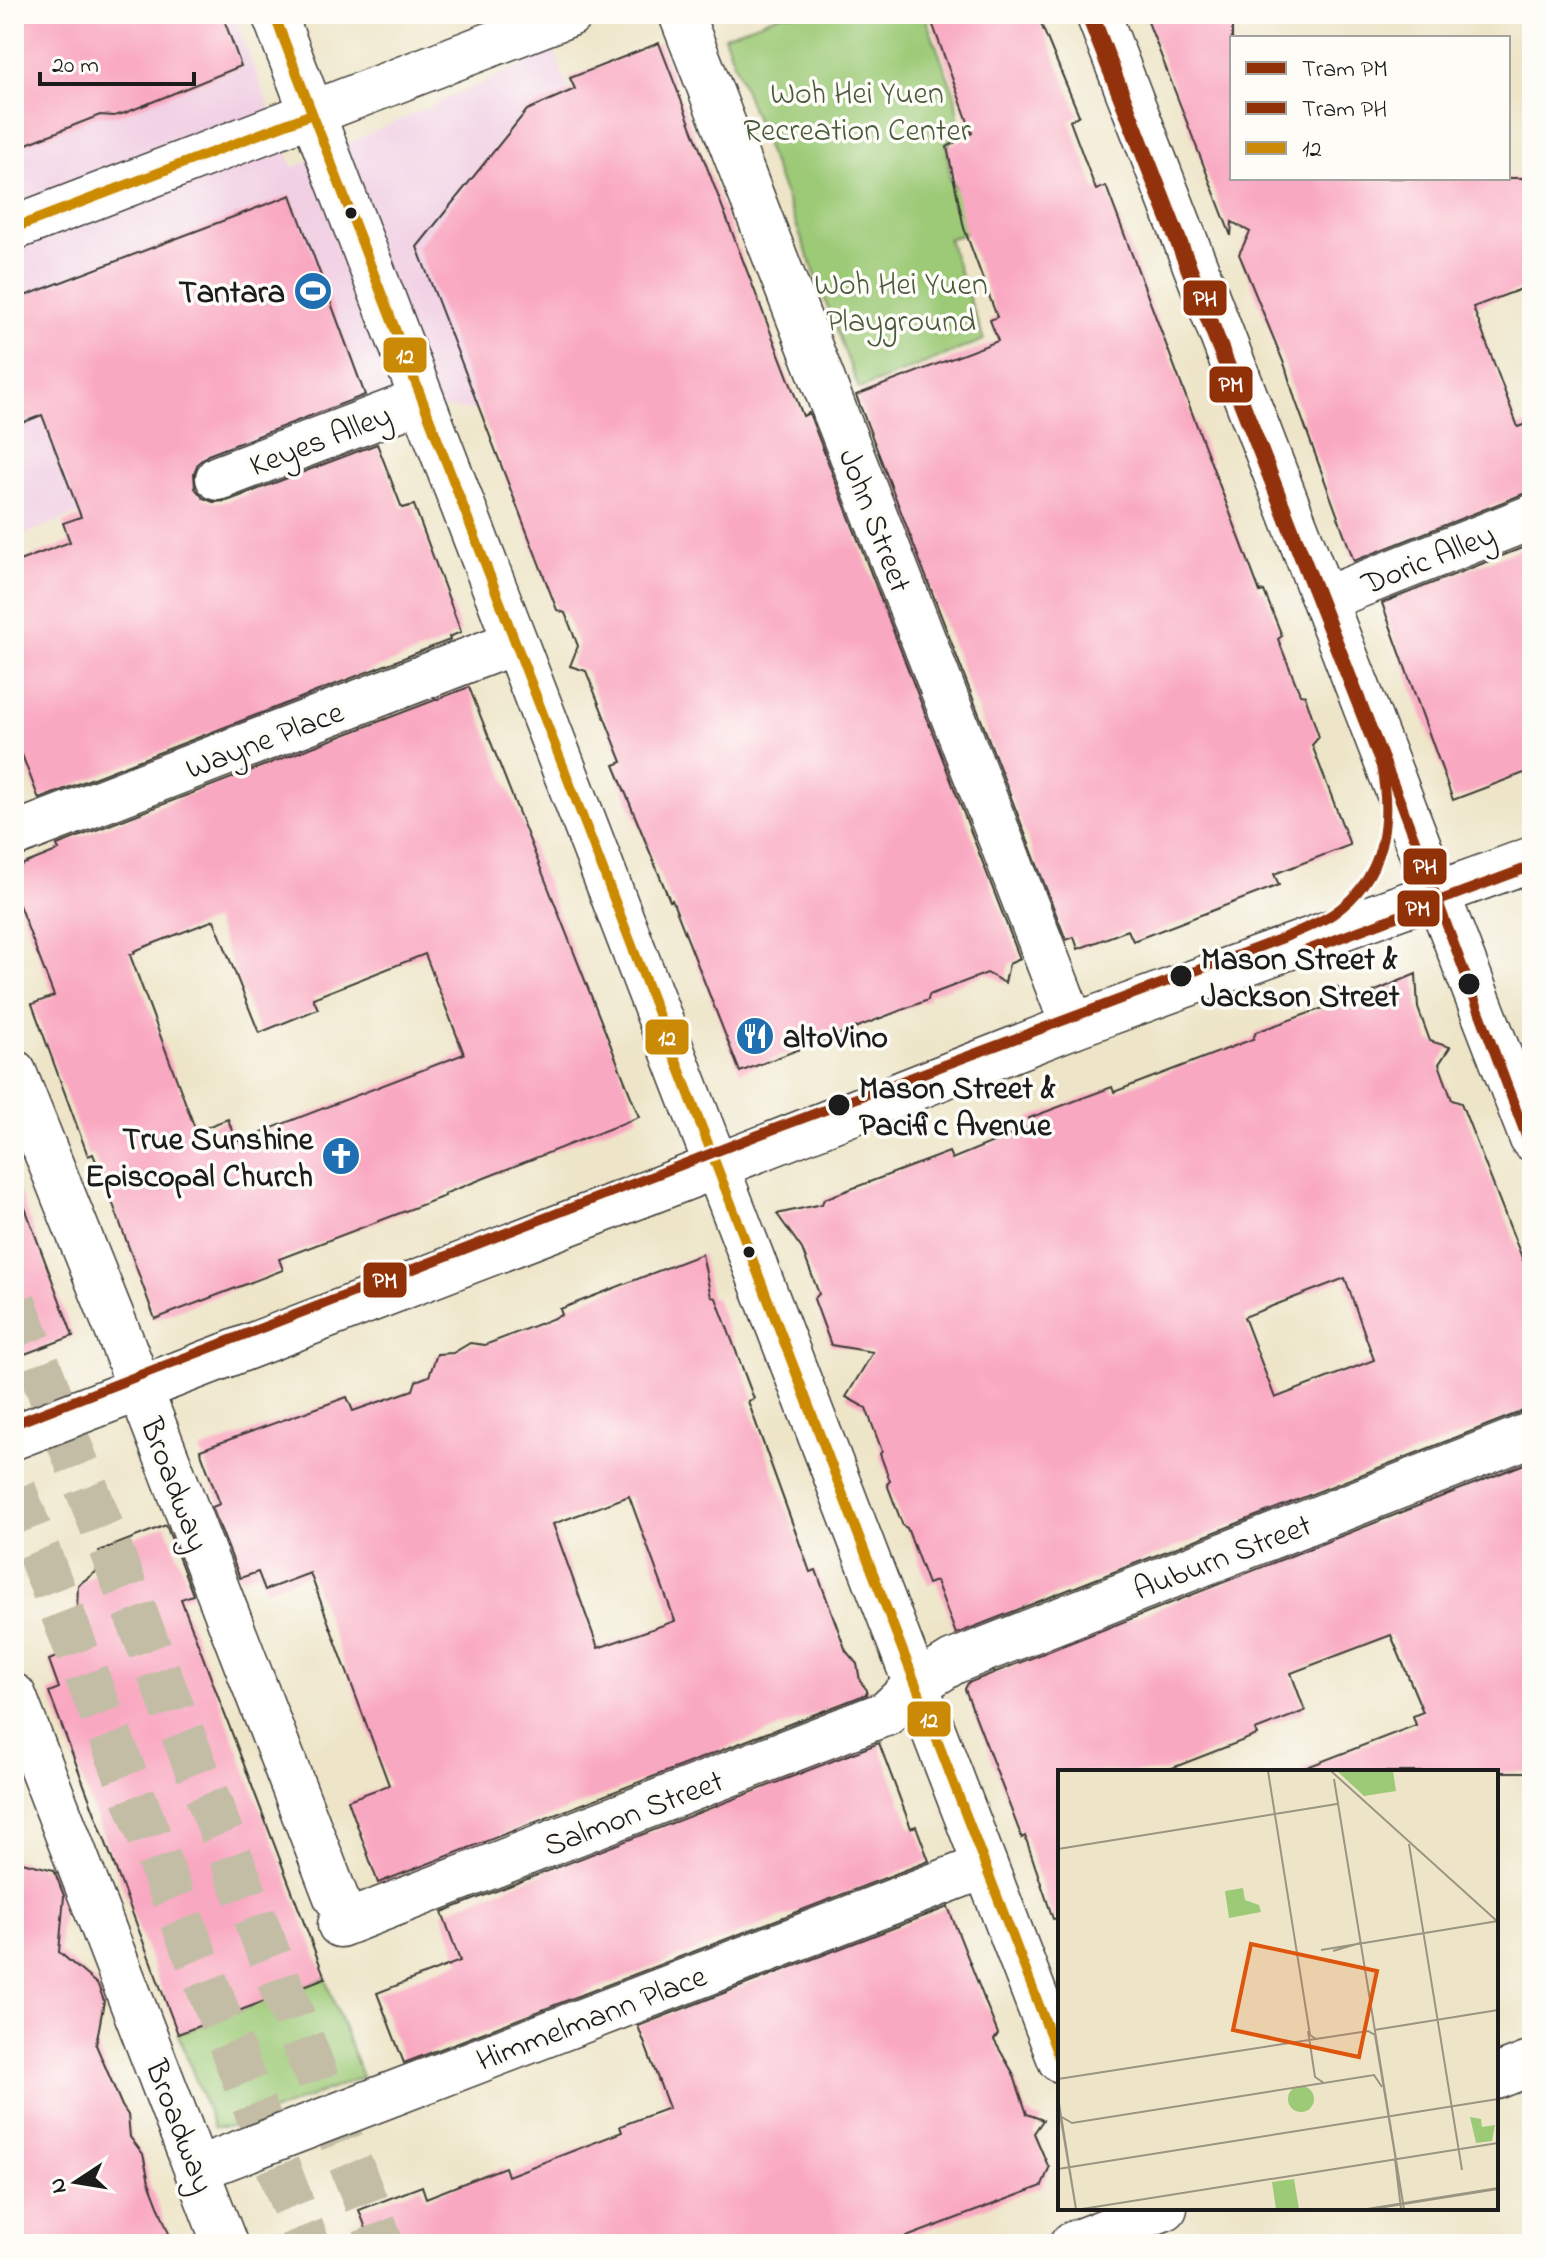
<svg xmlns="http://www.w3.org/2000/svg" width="1546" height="2258" viewBox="0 0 1546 2258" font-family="'Indie Flower',sans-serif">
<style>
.built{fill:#f1d0e4}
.green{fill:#9dca77;stroke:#5c734a;stroke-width:2}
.building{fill:#f9a8c1;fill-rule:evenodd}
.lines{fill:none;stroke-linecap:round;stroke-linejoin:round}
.major-tunnel{stroke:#c4bda6;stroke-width:44;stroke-dasharray:44 22;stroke-linecap:butt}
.minor-casing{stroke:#3c3a36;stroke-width:47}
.minor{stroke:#fff;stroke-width:44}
.bus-1-casing{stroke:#fdfcf7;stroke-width:16}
.bus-1{stroke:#cb8a06;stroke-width:10}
.tram-1-casing{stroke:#fdfcf7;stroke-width:16}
.tram-2-casing{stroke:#fdfcf7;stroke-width:16}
.tram-1{stroke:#913108;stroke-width:10}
.tram-2{stroke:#913108;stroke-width:10}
.bus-dot{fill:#1c1c1c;stroke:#fdfcf7;stroke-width:3}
.labels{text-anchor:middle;stroke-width:7;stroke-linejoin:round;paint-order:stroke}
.park-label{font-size:32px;fill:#49593c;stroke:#fdfcf7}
.poi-label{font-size:32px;font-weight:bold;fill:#1c1c1c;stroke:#fdfcf7;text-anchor:end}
.street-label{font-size:32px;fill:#1c1c1c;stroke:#fdfcf7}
.stop-label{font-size:32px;font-weight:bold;fill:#1c1c1c;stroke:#fdfcf7;text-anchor:start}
.inset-road{fill:none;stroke:#9a9583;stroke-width:2}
.view{fill:#de560d;fill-opacity:0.15;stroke:#de560d;stroke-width:4}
.inset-edge{fill:none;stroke:#1c1c1c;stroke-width:4}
.line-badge{stroke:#fdfcf7;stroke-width:3}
.badge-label{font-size:22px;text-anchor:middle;font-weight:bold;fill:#fff}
</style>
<rect width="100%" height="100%" fill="#fdfcf7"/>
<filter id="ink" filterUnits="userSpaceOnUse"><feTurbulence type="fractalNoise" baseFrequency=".0125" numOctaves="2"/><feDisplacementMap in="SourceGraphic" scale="16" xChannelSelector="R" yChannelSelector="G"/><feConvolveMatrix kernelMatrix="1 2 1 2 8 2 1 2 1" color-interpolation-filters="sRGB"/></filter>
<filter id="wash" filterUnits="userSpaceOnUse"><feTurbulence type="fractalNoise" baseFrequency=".006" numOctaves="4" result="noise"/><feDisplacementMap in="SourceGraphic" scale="32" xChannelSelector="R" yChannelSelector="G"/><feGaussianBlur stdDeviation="1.8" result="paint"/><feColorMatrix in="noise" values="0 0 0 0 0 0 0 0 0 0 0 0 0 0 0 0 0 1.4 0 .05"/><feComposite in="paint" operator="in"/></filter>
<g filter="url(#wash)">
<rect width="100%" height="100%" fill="#eee5c8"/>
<path class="built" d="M 14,14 L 233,14 L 293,168 L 554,51 L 597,164 L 621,360 L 473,410 L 396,405 L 45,526 L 14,540 Z"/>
<g class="green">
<path d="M 782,14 L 924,14 L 955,95 L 959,128 L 947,147 L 950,179 L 963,198 L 977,230 L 948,239 L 984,340 L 859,389 L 724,36 Z"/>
<path d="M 325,1978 L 362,2077 L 233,2127 L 214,2127 L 178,2034 Z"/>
</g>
<g id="blocks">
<g class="building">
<path d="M 14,14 L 222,14 L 241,66 L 125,113 L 114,116 L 100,115 L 14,149 Z"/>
<path d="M 929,14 L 1037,14 L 1079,115 L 1070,121 L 1096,190 L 1106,186 L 1260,592 L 1264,591 L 1282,636 L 1278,639 L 1300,694 L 1305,695 L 1319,737 L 1312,745 L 1350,845 L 1274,874 L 1279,885 L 1133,941 L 1128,930 L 1078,949 L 1074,937 L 1066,940 L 856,395 L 998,341 L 990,320 L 997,317 L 964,228 L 947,147 L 972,133 Z"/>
<path d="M 1145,14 L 1232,14 L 1232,178 L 1532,178 L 1532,285 L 1473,307 L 1518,427 L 1532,422 L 1532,493 L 1523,494 L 1354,561 L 1295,399 L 1285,366 L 1239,254 L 1250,232 L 1232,222 L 1231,236 Z"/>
<path d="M 659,43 L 803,416 L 809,413 L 1020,959 L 1009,964 L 1005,983 L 987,973 L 929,995 L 928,1000 L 740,1072 L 672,900 L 670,901 L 614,765 L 622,762 L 586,671 L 570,666 L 578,646 L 565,613 L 557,610 L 417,247 L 527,110 L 575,89 L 570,78 Z"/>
<path d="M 291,195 L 365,395 L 208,455 L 198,463 L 194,473 L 195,488 L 203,498 L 213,502 L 227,501 L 377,444 L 402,508 L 414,505 L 461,632 L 449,637 L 450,640 L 39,799 L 14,734 L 14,563 L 70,542 L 63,523 L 81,517 L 42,415 L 14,426 L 14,300 Z"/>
<path d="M 1532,544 L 1532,770 L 1453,800 L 1382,603 Z"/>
<path d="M 469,687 L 639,1117 L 444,1194 L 445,1196 L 279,1259 L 283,1270 L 155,1319 L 113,1204 L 93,1154 L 88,1156 L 32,1004 L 54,996 L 14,892 L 14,868 L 59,850 L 57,845 ZM 214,920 L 259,1033 L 318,1009 L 313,998 L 425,954 L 464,1054 L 236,1142 L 228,1119 L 196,1131 L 130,955 L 135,953 L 134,951 Z"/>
<path d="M 1416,974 L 1418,1008 L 1430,1041 L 1450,1047 L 1439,1064 L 1452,1100 L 1461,1103 L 1532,1283 L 1532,1410 L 1523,1411 L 956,1634 L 936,1581 L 928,1584 L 907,1528 L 903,1526 L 887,1484 L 890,1481 L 880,1454 L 882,1451 L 866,1408 L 846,1397 L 873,1352 L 831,1345 L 814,1299 L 819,1294 L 802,1249 L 777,1214 L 822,1204 L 824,1199 L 949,1152 L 952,1159 L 1032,1126 L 1029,1118 L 1112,1087 L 1114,1092 L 1253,1039 L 1256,1032 L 1329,1006 L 1337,987 L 1352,1001 ZM 1345,1278 L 1374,1360 L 1275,1398 L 1244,1317 Z"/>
<path d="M 18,1189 L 73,1336 L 14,1358 L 14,1190 Z"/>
<path d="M 702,1254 L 711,1297 L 716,1298 L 754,1399 L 748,1401 L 810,1572 L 816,1570 L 846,1651 L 857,1664 L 860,1681 L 867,1690 L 867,1694 L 378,1883 L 348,1800 L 389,1785 L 310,1573 L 265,1590 L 258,1572 L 240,1578 L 212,1507 L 220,1504 L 200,1450 L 347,1397 L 353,1411 L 413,1390 L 416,1381 L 429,1376 L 437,1354 L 453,1353 L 470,1343 L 485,1345 L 562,1315 L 560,1309 ZM 629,1496 L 675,1621 L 598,1648 L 553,1524 Z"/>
<path d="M 1532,1461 L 1532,1772 L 1303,1772 L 1302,1769 L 1416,1725 L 1413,1716 L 1423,1712 L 1391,1635 L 1291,1673 L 1305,1711 L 1255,1730 L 1257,1735 L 1162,1772 L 1060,1772 L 1060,1918 L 1053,1919 L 1025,1836 L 1022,1838 L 965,1689 L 968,1683 Z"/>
<path d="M 166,1525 L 193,1595 L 181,1599 L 325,1978 L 178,2034 L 49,1692 L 59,1688 L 49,1660 L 63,1654 L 66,1624 L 77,1610 L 78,1585 L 104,1566 L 99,1551 Z"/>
<path d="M 879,1743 L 911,1828 L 916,1826 L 929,1861 L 404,2063 L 377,1993 L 460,1961 L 442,1912 Z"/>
<path d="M 14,1860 L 54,1870 L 64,1896 L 59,1952 L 98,1985 L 104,2001 L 96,2045 L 122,2106 L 128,2115 L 130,2137 L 143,2154 L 149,2182 L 173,2244 L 14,2244 Z"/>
<path d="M 948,1907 L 998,2034 L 994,2040 L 1013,2073 L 1027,2114 L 1043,2120 L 1034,2133 L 1049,2168 L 1042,2186 L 888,2244 L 372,2244 L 359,2210 L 422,2186 L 426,2198 L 505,2167 L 508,2176 L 622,2132 L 620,2126 L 669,2108 L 638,2026 Z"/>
</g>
</g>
</g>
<g filter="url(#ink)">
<use href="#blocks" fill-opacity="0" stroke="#3c3a36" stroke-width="2"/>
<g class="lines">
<g class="major-tunnel">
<path d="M 14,1302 L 382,2244"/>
<path d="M 14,1489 L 308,2244"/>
</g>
<g class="minor-casing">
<g id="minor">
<path d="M 274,14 L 1060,2060"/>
<path d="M 681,14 L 1073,1026"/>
<path d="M 1098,14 L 1532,1139"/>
<path d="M 14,228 L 570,14"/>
<path d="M 218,478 L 422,400"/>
<path d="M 1325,599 L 1532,517"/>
<path d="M 14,835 L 515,642"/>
<path d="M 14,1072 L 122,1342 L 336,1897"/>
<path d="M 14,1437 L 717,1166 L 1073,1026 L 1532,859"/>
<path d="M 14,1696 L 225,2244"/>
<path d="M 340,1925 L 879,1716 L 886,1714 L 916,1685 L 953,1662 L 1532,1434"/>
<path d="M 1496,2077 L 1532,2063"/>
<path d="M 197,2169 L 985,1866"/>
<path d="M 1072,2244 L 1165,2208"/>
</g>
</g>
<use href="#minor" class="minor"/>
<g class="bus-1-casing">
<g id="bus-1">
<path d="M 274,14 L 1060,2060"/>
<path d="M 14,228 L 312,114"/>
</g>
</g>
<use href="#bus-1" class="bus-1"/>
<g class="tram-1-casing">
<g id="tram-1">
<path d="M 1305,951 L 1532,866"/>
<path d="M 14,1424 L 774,1129 L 1283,938 C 1300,930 1318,924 1333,914 C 1384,879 1392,823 1381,766 L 1085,14"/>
</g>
</g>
<g class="tram-2-casing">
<path id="tram-2" d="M 1094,14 L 1401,803 L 1532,1152"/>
</g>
<use href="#tram-1" class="tram-1"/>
<use href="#tram-2" class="tram-2"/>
</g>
</g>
<defs>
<g id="stadium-disc" transform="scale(2)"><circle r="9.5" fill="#1f6fb2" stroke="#fdfcf7"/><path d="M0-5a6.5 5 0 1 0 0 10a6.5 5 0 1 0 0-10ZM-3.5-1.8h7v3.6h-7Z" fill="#fff"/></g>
<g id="restaurant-disc" transform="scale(2)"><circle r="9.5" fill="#1f6fb2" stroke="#fdfcf7"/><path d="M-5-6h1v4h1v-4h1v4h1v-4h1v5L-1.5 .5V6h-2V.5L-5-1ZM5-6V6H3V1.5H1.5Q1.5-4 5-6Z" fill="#fff"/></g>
<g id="church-disc" transform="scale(2)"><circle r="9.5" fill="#1f6fb2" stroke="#fdfcf7"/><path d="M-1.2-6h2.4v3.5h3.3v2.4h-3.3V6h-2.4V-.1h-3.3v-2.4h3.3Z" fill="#fff"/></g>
</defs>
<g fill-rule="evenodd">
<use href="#stadium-disc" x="313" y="291"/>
<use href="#restaurant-disc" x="755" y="1036"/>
<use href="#church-disc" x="341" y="1156"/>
</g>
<g class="bus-dot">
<circle cx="351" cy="213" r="7"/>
<circle cx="1181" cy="976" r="12"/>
<circle cx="1469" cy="984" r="12"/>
<circle cx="839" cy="1105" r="12"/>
<circle cx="749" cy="1252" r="7"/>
</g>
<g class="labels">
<g class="park-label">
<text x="857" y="103">Woh Hei Yuen<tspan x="857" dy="37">Recreation Center</tspan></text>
<text x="901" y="294">Woh Hei Yuen<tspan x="901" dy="37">Playground</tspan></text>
</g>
<g class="poi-label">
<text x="285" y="302">Tantara</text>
<text x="783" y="1047" text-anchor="start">altoVino</text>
<text x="313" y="1149">True Sunshine<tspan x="313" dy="37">Episcopal Church</tspan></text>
</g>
<g class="street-label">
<text transform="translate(320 439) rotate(-21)" y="11">Keyes Alley</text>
<text transform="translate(876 520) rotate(69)" y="11">John Street</text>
<text transform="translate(1428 558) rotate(-22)" y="11">Doric Alley</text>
<text transform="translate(264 739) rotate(-21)" y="11">Wayne Place</text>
<text transform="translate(176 1484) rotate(69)" y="11">Broadway</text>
<text transform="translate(1222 1556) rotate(-21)" y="11">Auburn Street</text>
<text transform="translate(633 1812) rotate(-21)" y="11">Salmon Street</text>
<text transform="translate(591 2017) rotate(-21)" y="11">Himmelmann Place</text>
<text transform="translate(181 2126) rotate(69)" y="11">Broadway</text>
</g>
<g class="stop-label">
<text x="1201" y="969">Mason Street &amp;<tspan x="1201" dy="37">Jackson Street</tspan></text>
<text x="859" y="1098">Mason Street &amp;<tspan x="859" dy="37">Pacific Avenue</tspan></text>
</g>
</g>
<g transform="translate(1058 1770)">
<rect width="440" height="440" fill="#eee5c8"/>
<path d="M 279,1 L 335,1 L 338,21 L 306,26 ZM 185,118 L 187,130 L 201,135 L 203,142 L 171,148 L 167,121 ZM230 329a13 13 0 1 1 26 0a13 13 0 1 1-26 0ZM 412,347 L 423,349 L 424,357 L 437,355 L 434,371 L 418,373 ZM 236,409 L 241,439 L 218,439 L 214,412 Z" fill="#9dca77"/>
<path class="inset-road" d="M 210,1 L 252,265 L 258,269 L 310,261 L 317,265 L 346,439M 273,1 L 440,152M 276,9 L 346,439M 351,74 L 404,400M 0,79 L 279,34M 263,180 L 440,151M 275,181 L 302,173M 316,260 L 440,240M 250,261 L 257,307 L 266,313M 0,309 L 264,268M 0,327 L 18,439M 0,332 L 18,439M 2,346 L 14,353 L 316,305 L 324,317M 337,389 L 343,439M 0,399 L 440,329M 24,439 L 440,373M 309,439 L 440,418M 314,439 L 440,419"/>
<path class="view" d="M 193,174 L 319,201 L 301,287 L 175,260 Z"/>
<rect width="440" height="440" class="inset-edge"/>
</g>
<g class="line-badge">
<rect x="1182" y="279" width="46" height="38" rx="8" fill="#913108"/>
<rect x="382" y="336" width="46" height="38" rx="8" fill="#cb8a06"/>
<rect x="1208" y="365" width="46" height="39" rx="8" fill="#913108"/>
<rect x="1402" y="847" width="46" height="39" rx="8" fill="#913108"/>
<rect x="1396" y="889" width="45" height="39" rx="8" fill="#913108"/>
<rect x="644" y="1018" width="46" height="38" rx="8" fill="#cb8a06"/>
<rect x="362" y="1261" width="46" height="38" rx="8" fill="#913108"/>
<rect x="906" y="1700" width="46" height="38" rx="8" fill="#cb8a06"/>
</g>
<g class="badge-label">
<text x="1205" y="306">PH</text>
<text x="405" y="363">12</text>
<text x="1231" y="392">PM</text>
<text x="1425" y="874">PH</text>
<text x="1418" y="916">PM</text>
<text x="667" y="1045">12</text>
<text x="385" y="1288">PM</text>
<text x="929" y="1727">12</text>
</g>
<rect width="1546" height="2258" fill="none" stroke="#fdfcf7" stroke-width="48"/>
<rect x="1230" y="36" width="280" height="144" fill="#fdfcf7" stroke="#a3a29f" stroke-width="2"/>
<rect x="1246" y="62" width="40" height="12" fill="#913108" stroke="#a3a29f" stroke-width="2"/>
<text x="1302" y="76" font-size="24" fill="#1c1c1c">Tram PM</text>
<rect x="1246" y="102" width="40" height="12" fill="#913108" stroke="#a3a29f" stroke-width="2"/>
<text x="1302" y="116" font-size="24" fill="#1c1c1c">Tram PH</text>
<rect x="1246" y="142" width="40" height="12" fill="#cb8a06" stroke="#a3a29f" stroke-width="2"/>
<text x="1302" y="156" font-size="24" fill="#1c1c1c">12</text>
<g transform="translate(76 2182) rotate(258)" stroke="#fdfcf7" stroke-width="6" paint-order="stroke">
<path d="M0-6L14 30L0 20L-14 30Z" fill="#1c1c1c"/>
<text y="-12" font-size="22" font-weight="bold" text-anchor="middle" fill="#1c1c1c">N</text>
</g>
<path d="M40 72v12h154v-12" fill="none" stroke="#1c1c1c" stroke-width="4"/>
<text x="52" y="72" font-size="24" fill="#1c1c1c" stroke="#fdfcf7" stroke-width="6" paint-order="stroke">20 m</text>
</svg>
